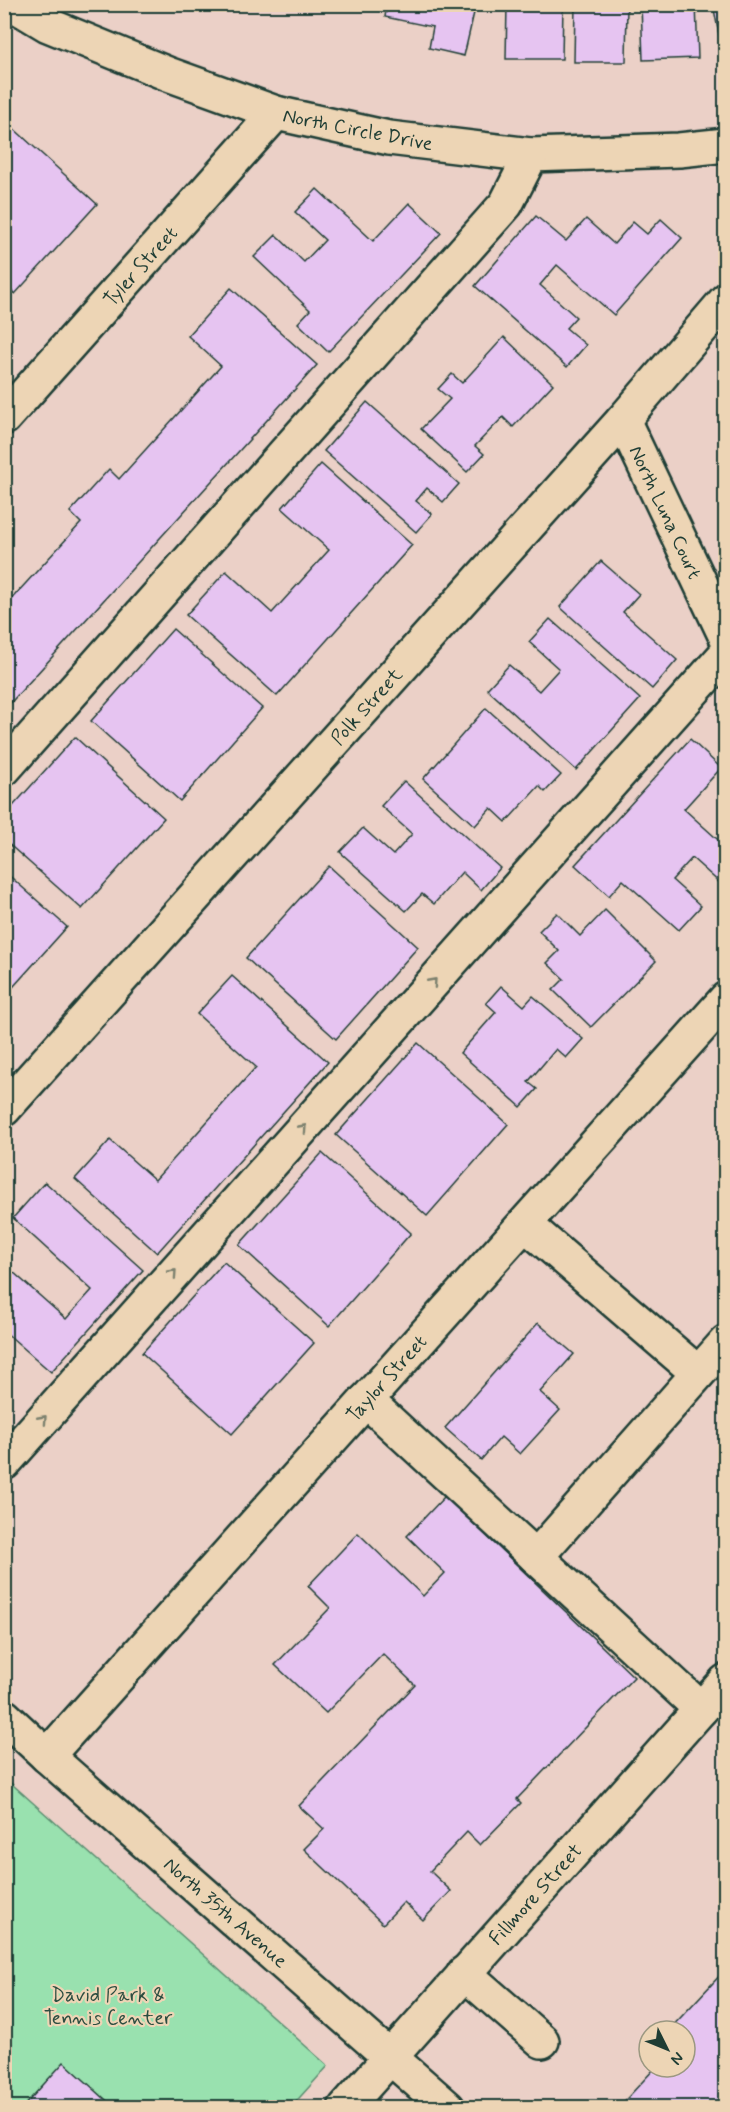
<svg xmlns="http://www.w3.org/2000/svg" width="730" height="2112" viewBox="0 0 730 2112" font-family="Mynerve,sans-serif">
<style>
.green{fill:#99e1af;stroke:#5c8f72;stroke-width:1.5}
.building{fill:#e6c4f1;stroke:#1f3d34;stroke-width:1.5}
.lines{fill:none;stroke-linecap:round;stroke-linejoin:round}
.minor-casing{stroke:#1f3d34;stroke-width:38}
.minor{stroke:#edd5b5;stroke-width:33}
.oneway{stroke:#7c816e}
.labels{text-anchor:middle;stroke-width:4.5;stroke-linejoin:round;paint-order:stroke}
.street-label{font-size:20px;fill:#1f3d34;stroke:#edd5b5}
.park-label{font-size:20px;fill:#2b4d40;stroke:#edd5b5}
</style>
<rect width="100%" height="100%" fill="#ebd0c7"/>
<filter id="ink" filterUnits="userSpaceOnUse"><feTurbulence type="fractalNoise" baseFrequency=".0167" numOctaves="2"/><feDisplacementMap in="SourceGraphic" scale="12" xChannelSelector="R" yChannelSelector="G"/><feConvolveMatrix kernelMatrix="1 2 1 2 8 2 1 2 1" color-interpolation-filters="sRGB"/></filter>
<g filter="url(#ink)">
<path class="green" d="M 4,1777 L 328,2066 L 291,2107 L 5,2107 Z"/>
<g class="building">
<path d="M 387,4 L 476,4 L 464,56 L 429,48 L 433,27 L 385,17 Z"/>
<path d="M 507,4 L 563,4 L 562,59 L 506,59 Z"/>
<path d="M 575,4 L 627,4 L 626,62 L 574,62 Z"/>
<path d="M 641,4 L 696,4 L 698,58 L 643,60 Z"/>
<path d="M 713,4 L 726,4 L 726,34 L 719,35 Z"/>
<path d="M 12,127 L 97,204 L 15,294 L 4,284 L 4,135 Z"/>
<path d="M 317,189 L 373,241 L 409,203 L 441,233 L 328,352 L 298,323 L 310,310 L 254,257 L 276,235 L 304,262 L 325,240 L 295,212 Z"/>
<path d="M 536,216 L 566,241 L 586,219 L 614,244 L 633,222 L 647,234 L 661,219 L 682,238 L 614,315 L 557,265 L 540,285 L 576,317 L 566,328 L 586,345 L 567,367 L 475,286 Z"/>
<path d="M 231,288 L 317,365 L 4,710 L 4,607 L 81,523 L 70,512 L 109,469 L 119,479 L 221,366 L 188,336 Z"/>
<path d="M 504,337 L 553,384 L 513,427 L 503,417 L 475,446 L 484,454 L 467,472 L 421,429 L 450,399 L 438,389 L 452,374 L 462,383 Z"/>
<path d="M 367,402 L 459,484 L 443,502 L 427,488 L 416,501 L 432,514 L 416,532 L 324,451 Z"/>
<path d="M 321,464 L 412,545 L 277,696 L 186,615 L 226,571 L 272,613 L 329,550 L 282,508 Z"/>
<path d="M 601,561 L 639,594 L 623,612 L 677,660 L 652,689 L 560,607 Z"/>
<path d="M 550,619 L 640,699 L 576,770 L 487,689 L 509,665 L 539,691 L 559,669 L 529,642 Z"/>
<path d="M 173,629 L 262,708 L 180,801 L 91,721 Z"/>
<path d="M 486,708 L 561,775 L 545,792 L 539,786 L 506,822 L 491,808 L 475,826 L 423,779 Z"/>
<path d="M 75,737 L 164,818 L 82,909 L 4,840 L 4,816 Z"/>
<path d="M 690,739 L 721,768 L 684,809 L 726,847 L 726,880 L 721,884 L 692,858 L 672,880 L 701,906 L 679,930 L 623,880 L 609,896 L 575,865 Z"/>
<path d="M 404,781 L 500,868 L 481,890 L 462,872 L 434,904 L 422,894 L 406,911 L 340,852 L 363,828 L 393,855 L 412,834 L 381,806 Z"/>
<path d="M 329,866 L 418,947 L 336,1039 L 246,958 Z"/>
<path d="M 4,871 L 67,927 L 4,997 Z"/>
<path d="M 605,910 L 656,961 L 591,1027 L 553,990 L 564,979 L 547,963 L 559,951 L 539,931 L 557,913 L 580,936 Z"/>
<path d="M 232,976 L 328,1062 L 157,1253 L 75,1179 L 110,1140 L 155,1180 L 256,1067 L 197,1014 Z"/>
<path d="M 501,986 L 524,1006 L 533,996 L 583,1039 L 566,1058 L 556,1049 L 528,1082 L 537,1089 L 521,1107 L 460,1053 L 496,1012 L 486,1003 Z"/>
<path d="M 418,1043 L 508,1124 L 427,1216 L 336,1135 Z"/>
<path d="M 322,1153 L 411,1233 L 329,1326 L 239,1245 Z"/>
<path d="M 45,1182 L 143,1270 L 51,1372 L 4,1331 L 4,1264 L 66,1319 L 92,1290 L 13,1218 Z"/>
<path d="M 224,1262 L 314,1343 L 232,1434 L 142,1353 Z"/>
<path d="M 538,1323 L 574,1354 L 540,1392 L 560,1410 L 520,1454 L 501,1437 L 481,1460 L 445,1428 Z"/>
<path d="M 445,1496 L 634,1677 L 517,1799 L 521,1803 L 480,1845 L 467,1832 L 430,1871 L 451,1891 L 423,1920 L 404,1902 L 383,1924 L 304,1849 L 324,1829 L 299,1806 L 415,1685 L 383,1654 L 326,1713 L 275,1665 L 330,1608 L 308,1586 L 358,1533 L 423,1596 L 445,1573 L 407,1536 Z"/>
<path d="M 726,1969 L 726,2108 L 618,2108 L 656,2067 L 685,2067 L 685,2031 L 668,2031 Z"/>
<path d="M 64,2062 L 115,2108 L 22,2108 Z"/>
</g>
<g class="lines">
<g class="minor-casing">
<g id="minor">
<path d="M 13,4 L 48,25 L 168,74 L 276,113 L 389,138 L 531,155 L 679,150 L 726,145"/>
<path d="M 4,418 L 276,113"/>
<path d="M 623,420 L 726,637"/>
<path d="M 4,769 L 506,204 L 531,155"/>
<path d="M 4,1109 L 623,420 L 726,300"/>
<path d="M 525,1224 L 698,1373"/>
<path d="M 366,1400 L 701,1709"/>
<path d="M 4,1463 L 726,654"/>
<path d="M 536,1557 L 726,1342"/>
<path d="M 4,1716 L 47,1756 L 448,2108"/>
<path d="M 47,1756 L 726,999"/>
<path d="M 464,1973 L 542,2041"/>
<path d="M 345,2108 L 726,1681"/>
</g>
</g>
<use href="#minor" class="minor"/>
</g>
<defs><path id="oneway-chevron" d="M-2-3.5L2.5 0L-2 3.5" fill="none" stroke-width="1.6" stroke-linecap="round" stroke-linejoin="round" transform="scale(1.5)"/></defs>
<g class="oneway">
<use href="#oneway-chevron" transform="translate(433 982) rotate(-48)"/>
<use href="#oneway-chevron" transform="translate(303 1128) rotate(-48)"/>
<use href="#oneway-chevron" transform="translate(173 1273) rotate(-48)"/>
<use href="#oneway-chevron" transform="translate(43 1419) rotate(-48)"/>
</g>
</g>
<g class="labels">
<g class="street-label">
<text transform="translate(358 129) rotate(11)" y="7">North Circle Drive</text>
<text transform="translate(140 266) rotate(-48)" y="7">Tyler Street</text>
<text transform="translate(666 512) rotate(65)" y="7">North Luna Court</text>
<text transform="translate(366 706) rotate(-48)" y="7">Polk Street</text>
<text transform="translate(386 1378) rotate(-48)" y="7">Taylor Street</text>
<text transform="translate(535 1894) rotate(-48)" y="7">Fillmore Street</text>
<text transform="translate(226 1912) rotate(41)" y="7">North 35th Avenue</text>
</g>
<g class="park-label">
<text x="108" y="2001">David Park &amp;<tspan x="108" dy="23">Tennis Center</tspan></text>
</g>
</g>
<rect width="730" height="2112" fill="none" stroke="#edd5b5" stroke-width="24"/>
<rect x="12" y="12" width="706" height="2088" fill="none" stroke="#1f3d34" stroke-width="2" filter="url(#ink)"/>
<g transform="translate(667 2049) rotate(133)"><circle r="28" fill="#edd5b5" stroke="#9b9881" stroke-width="1.5"/>
<path d="M0-4.5L10 22L0 15L-10 22Z" fill="#1f3d34"/>
<text y="-9" font-size="16" font-weight="bold" text-anchor="middle" fill="#1f3d34">N</text>
</g>
</svg>
